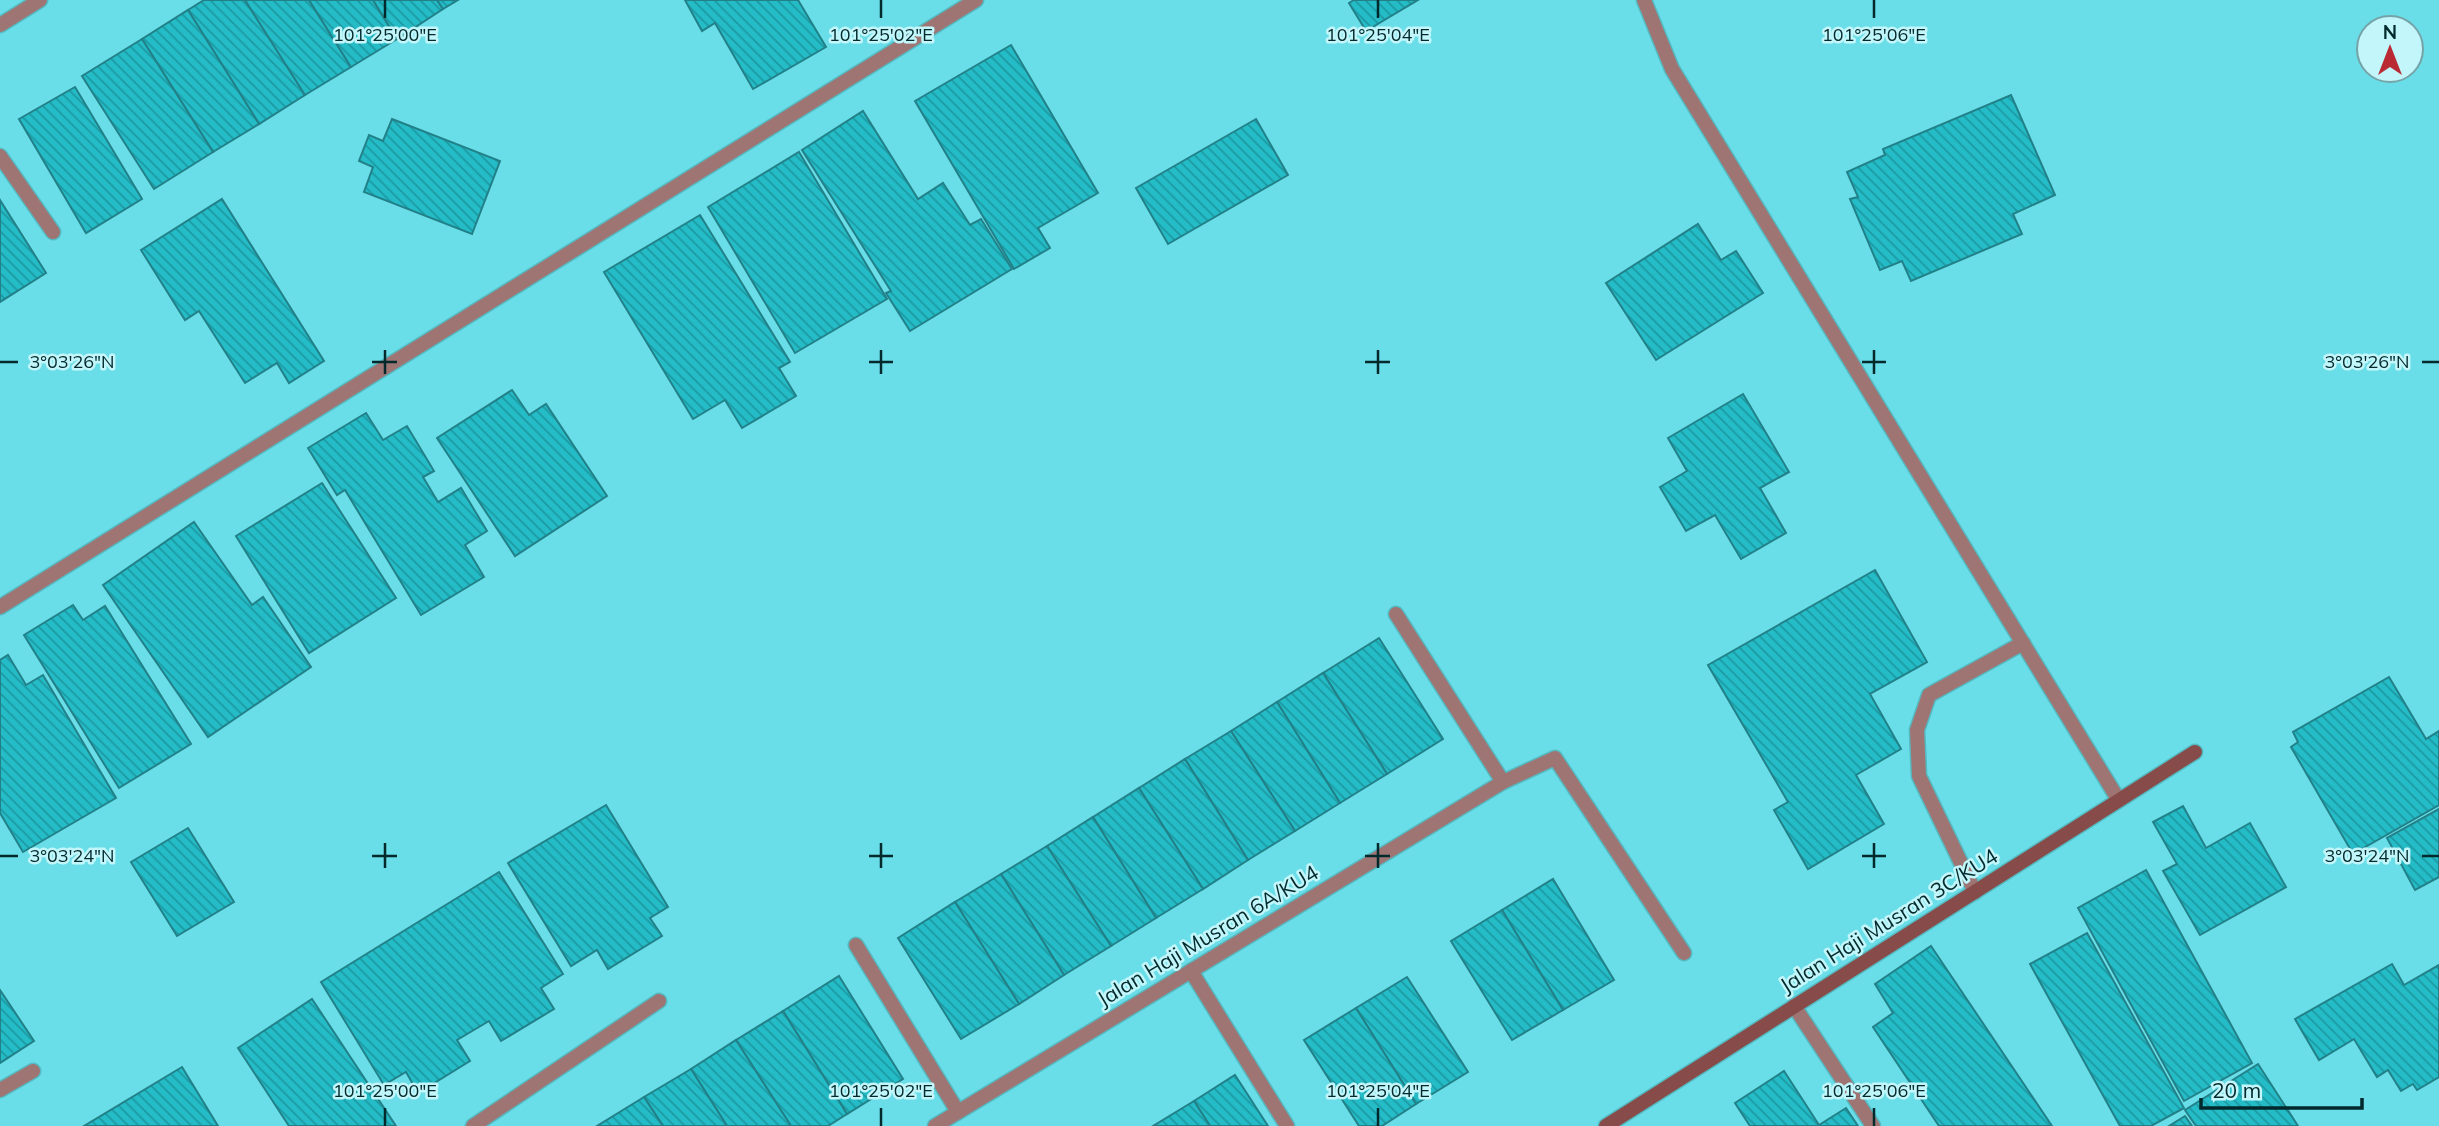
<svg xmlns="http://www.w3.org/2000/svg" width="2439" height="1126" viewBox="0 0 2439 1126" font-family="Mulish,sans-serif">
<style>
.building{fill:url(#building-back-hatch);stroke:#228188;stroke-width:2}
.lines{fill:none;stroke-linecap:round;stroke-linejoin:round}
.lane-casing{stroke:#55bac2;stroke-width:17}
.street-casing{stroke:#55bac2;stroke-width:17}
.secondary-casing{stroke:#55bac2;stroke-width:17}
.lane{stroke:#9f7573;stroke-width:14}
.street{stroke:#9f7573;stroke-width:14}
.secondary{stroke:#874c49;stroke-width:14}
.ticks{fill:none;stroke:#02292c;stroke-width:2.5}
.labels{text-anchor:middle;stroke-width:5;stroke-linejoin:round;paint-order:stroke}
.street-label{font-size:21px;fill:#02292c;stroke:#c2f6fa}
.ticks-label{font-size:18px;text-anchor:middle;fill:#02292c;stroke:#c2f6fa;stroke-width:5;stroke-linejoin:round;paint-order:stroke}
</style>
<defs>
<pattern id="building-back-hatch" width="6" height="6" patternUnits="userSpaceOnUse" patternTransform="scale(1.75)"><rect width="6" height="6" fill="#24bcc7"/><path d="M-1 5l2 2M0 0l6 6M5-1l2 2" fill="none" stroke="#1d99a2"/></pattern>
</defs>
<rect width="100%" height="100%" fill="#6adee8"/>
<g class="building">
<path d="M 204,0 L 245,0 L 305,95 L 259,124 L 188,10 Z"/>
<path d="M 245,0 L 309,0 L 351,67 L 305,95 Z"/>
<path d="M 309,0 L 373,0 L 397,39 L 351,67 Z"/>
<path d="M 373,0 L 437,0 L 443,9 L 397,39 Z"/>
<path d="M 437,0 L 458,0 L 443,9 Z"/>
<path d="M 685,0 L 798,0 L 826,47 L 753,89 L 715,23 L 702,31 Z"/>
<path d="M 1354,0 L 1418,0 L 1366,31 L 1349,3 Z"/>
<path d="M 188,10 L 259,124 L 213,152 L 142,39 Z"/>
<path d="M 142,39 L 213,152 L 154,189 L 82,76 Z"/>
<path d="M 1011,45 L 1098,193 L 1038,228 L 1050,248 L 1014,269 L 915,101 Z"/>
<path d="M 75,87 L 142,199 L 86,233 L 19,119 Z"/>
<path d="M 2011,95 L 2055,195 L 2013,214 L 2022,234 L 1911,281 L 1902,261 L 1880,270 L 1850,199 L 1858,197 L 1847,172 L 1885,155 L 1883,149 Z"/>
<path d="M 863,111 L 918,199 L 943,183 L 970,225 L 981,219 L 1012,269 L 910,331 L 886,293 L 891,291 L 802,150 Z"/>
<path d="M 392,119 L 500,161 L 472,234 L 364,192 L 373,167 L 359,161 L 369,135 L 383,141 Z"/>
<path d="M 1256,119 L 1288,175 L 1168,244 L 1136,188 Z"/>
<path d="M 799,152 L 887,299 L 795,353 L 708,207 Z"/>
<path d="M 222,199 L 324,361 L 289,383 L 277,363 L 245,383 L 199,311 L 185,320 L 141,250 Z"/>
<path d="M 0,200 L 46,273 L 0,302 Z"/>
<path d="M 700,215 L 790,362 L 779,368 L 796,396 L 742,428 L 725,400 L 693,419 L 604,272 Z"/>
<path d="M 1698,224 L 1721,260 L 1736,251 L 1763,293 L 1656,360 L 1606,283 Z"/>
<path d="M 512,390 L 529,415 L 546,404 L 607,496 L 515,556 L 437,438 Z"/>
<path d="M 1743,394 L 1789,472 L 1760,488 L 1786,533 L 1741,559 L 1715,515 L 1686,531 L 1660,487 L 1687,471 L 1668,438 Z"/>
<path d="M 366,413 L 383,440 L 407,426 L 434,471 L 423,477 L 438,502 L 461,488 L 487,531 L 465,545 L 484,577 L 421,615 L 345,490 L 337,495 L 308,448 Z"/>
<path d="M 322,483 L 396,598 L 309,653 L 236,536 Z"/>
<path d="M 194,522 L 252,605 L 263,597 L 311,667 L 208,737 L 103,585 Z"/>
<path d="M 1875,570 L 1927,662 L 1870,694 L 1901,749 L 1856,775 L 1884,824 L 1808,869 L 1774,810 L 1788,802 L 1708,665 Z"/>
<path d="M 73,605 L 83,620 L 105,606 L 191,744 L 119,788 L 24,635 Z"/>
<path d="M 1379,638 L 1443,739 L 1387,774 L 1323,673 Z"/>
<path d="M 8,655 L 26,685 L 43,675 L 116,798 L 23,852 L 0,813 L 0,660 Z"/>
<path d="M 1323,673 L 1387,774 L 1340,803 L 1277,702 Z"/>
<path d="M 2389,677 L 2426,739 L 2439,731 L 2439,805 L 2353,854 L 2291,747 L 2298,742 L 2293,732 Z"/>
<path d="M 1277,702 L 1340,803 L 1295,831 L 1231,731 Z"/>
<path d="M 1231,731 L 1295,831 L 1248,860 L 1185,759 Z"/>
<path d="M 1185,759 L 1248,860 L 1203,889 L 1139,788 Z"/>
<path d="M 1139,788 L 1203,889 L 1156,918 L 1093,817 Z"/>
<path d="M 606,805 L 668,907 L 650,918 L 662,936 L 608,969 L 597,950 L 571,966 L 508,863 Z"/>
<path d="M 2183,806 L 2206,848 L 2250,823 L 2286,887 L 2200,935 L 2163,871 L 2177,864 L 2153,822 Z"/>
<path d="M 2439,809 L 2439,877 L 2415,890 L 2387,838 Z"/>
<path d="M 1093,817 L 1156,918 L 1111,946 L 1047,846 Z"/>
<path d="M 188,828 L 234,902 L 177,936 L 131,862 Z"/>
<path d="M 1047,846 L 1111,946 L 1064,975 L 1001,874 Z"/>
<path d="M 2146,870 L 2252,1063 L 2184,1101 L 2078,908 Z"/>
<path d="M 499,872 L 563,974 L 541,988 L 554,1009 L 501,1041 L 489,1021 L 457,1040 L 470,1061 L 418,1093 L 406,1072 L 384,1085 L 321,982 Z"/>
<path d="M 1001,874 L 1064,975 L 1019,1004 L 955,902 Z"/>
<path d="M 1553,879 L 1614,980 L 1563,1010 L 1502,910 Z"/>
<path d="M 955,902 L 1019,1004 L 961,1039 L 898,938 Z"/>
<path d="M 1502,910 L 1563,1010 L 1512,1040 L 1451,941 Z"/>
<path d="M 2087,933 L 2184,1108 L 2151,1126 L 2120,1126 L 2030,964 Z"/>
<path d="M 1931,946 L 2052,1126 L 1939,1126 L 1873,1027 L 1893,1013 L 1875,984 Z"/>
<path d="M 2392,964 L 2404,985 L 2439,965 L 2439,1077 L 2417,1090 L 2413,1084 L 2401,1091 L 2388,1070 L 2377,1077 L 2354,1039 L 2319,1060 L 2295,1019 Z"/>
<path d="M 839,976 L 903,1079 L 847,1114 L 783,1011 Z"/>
<path d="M 1407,977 L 1468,1072 L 1416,1104 L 1356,1008 Z"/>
<path d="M 0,990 L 34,1041 L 0,1063 Z"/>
<path d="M 312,999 L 396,1126 L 289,1126 L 238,1048 Z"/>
<path d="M 1356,1008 L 1416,1104 L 1382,1126 L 1359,1126 L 1304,1040 Z"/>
<path d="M 783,1011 L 847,1114 L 828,1126 L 791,1126 L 736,1040 Z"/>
<path d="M 736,1040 L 791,1126 L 727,1126 L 691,1069 Z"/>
<path d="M 2258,1064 L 2298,1126 L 2196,1126 L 2185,1110 Z"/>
<path d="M 182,1067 L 218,1126 L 84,1126 Z"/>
<path d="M 691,1069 L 727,1126 L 663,1126 L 644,1097 Z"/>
<path d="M 1784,1071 L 1819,1125 L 1846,1108 L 1858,1126 L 1750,1126 L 1735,1103 Z"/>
<path d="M 1235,1075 L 1268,1126 L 1210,1126 L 1194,1101 Z"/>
<path d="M 644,1097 L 663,1126 L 597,1126 Z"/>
<path d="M 1194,1101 L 1210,1126 L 1153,1126 Z"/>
<path d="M 2185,1116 L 2192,1126 L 2169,1126 Z"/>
</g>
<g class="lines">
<g class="lane-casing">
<g id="lane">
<path d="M 0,156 L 53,232"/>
<path d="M 1396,614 L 1503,782 L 1555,758 L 1684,953"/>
<path d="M 1975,892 L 1919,776 L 1917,730 L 1929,695 L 2023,643"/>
<path d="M 856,945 L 958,1112"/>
<path d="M 1191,971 L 1287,1126"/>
</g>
</g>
<g class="street-casing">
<g id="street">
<path d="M 1644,0 L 1672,69 L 2118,799"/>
<path d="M 0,25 L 40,0"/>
<path d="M 0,607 L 976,0"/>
<path d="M 1794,1006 L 1873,1126"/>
<path d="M 0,1090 L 33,1071"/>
<path d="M 473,1126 L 659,1001"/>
<path d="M 935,1126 L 1503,782"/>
</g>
</g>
<g class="secondary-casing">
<path id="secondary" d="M 1606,1126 L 2195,752"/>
</g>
<use href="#lane" class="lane"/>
<use href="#street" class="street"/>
<use href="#secondary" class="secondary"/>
</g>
<path class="ticks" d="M 385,0 L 385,18M 881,0 L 881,18M 1378,0 L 1378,18M 1874,0 L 1874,18M 385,350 L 385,374M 881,350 L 881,374M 1378,350 L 1378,374M 1874,350 L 1874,374M 0,362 L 18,362M 372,362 L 397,362M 869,362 L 893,362M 1365,362 L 1390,362M 1862,362 L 1886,362M 2422,362 L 2439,362M 385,843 L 385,868M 881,843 L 881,868M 1378,843 L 1378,868M 1874,843 L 1874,868M 0,856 L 18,856M 372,856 L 397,856M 869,856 L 893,856M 1365,856 L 1390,856M 1862,856 L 1886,856M 2422,856 L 2439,856M 385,1108 L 385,1126M 881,1108 L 881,1126M 1378,1108 L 1378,1126M 1874,1108 L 1874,1126"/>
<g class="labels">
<g class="street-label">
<text transform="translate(1889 921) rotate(-32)" y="7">Jalan Haji Musran 3C/KU4</text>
<text transform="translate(1208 936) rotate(-31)" y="7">Jalan Haji Musran 6A/KU4</text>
</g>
</g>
<g class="ticks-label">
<text x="385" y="41">101°25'00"E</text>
<text x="881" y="41">101°25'02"E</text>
<text x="1378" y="41">101°25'04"E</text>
<text x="1874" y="41">101°25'06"E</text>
<text x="72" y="368">3°03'26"N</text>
<text x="2367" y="368">3°03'26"N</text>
<text x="72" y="862">3°03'24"N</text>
<text x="2367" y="862">3°03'24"N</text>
<text x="385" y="1097">101°25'00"E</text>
<text x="881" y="1097">101°25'02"E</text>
<text x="1378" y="1097">101°25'04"E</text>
<text x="1874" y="1097">101°25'06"E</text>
</g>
<g transform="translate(2390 49)"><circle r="33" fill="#c2f6fa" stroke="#75a4a8" stroke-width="2"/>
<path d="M0-5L12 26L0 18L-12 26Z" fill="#ba2a34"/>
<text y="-10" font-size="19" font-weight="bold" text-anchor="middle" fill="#02292c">N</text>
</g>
<path d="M2201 1098v10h161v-10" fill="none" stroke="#02292c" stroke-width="3.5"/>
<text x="2212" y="1098" font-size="21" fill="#02292c" stroke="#c2f6fa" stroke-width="5" paint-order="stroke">20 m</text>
</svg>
